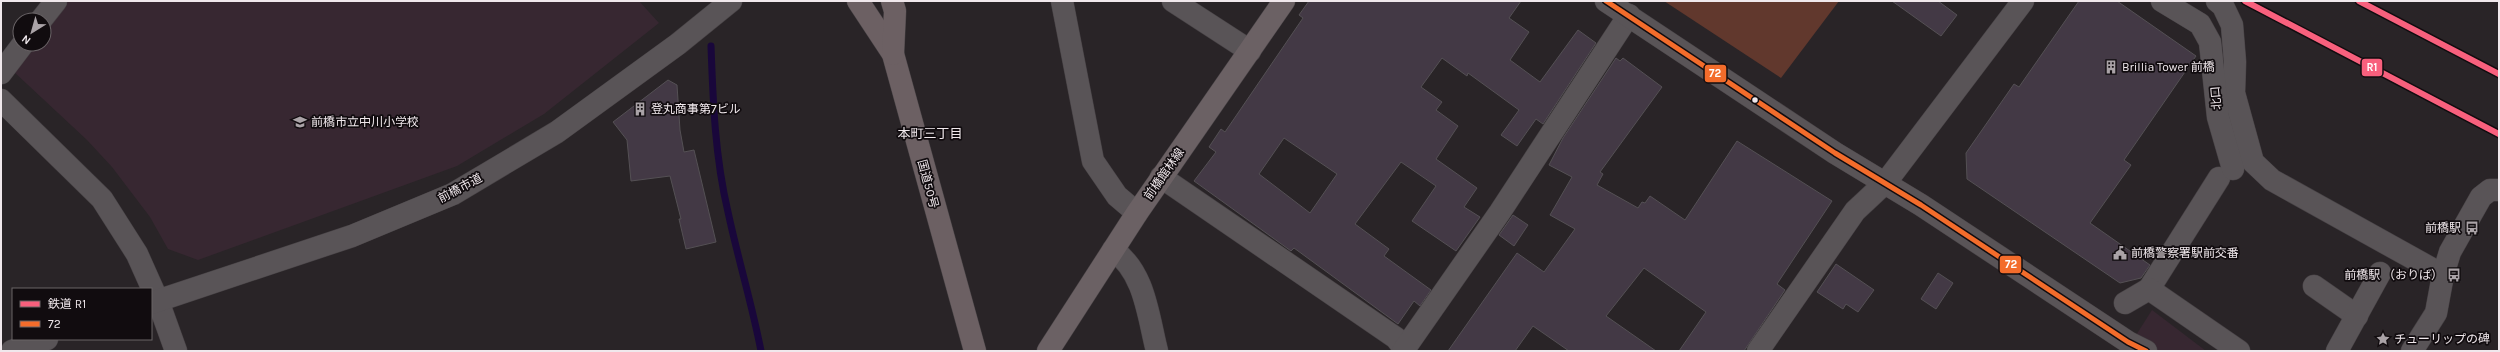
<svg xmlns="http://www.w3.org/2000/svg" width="2500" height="352" viewBox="0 0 2500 352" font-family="Karla,'Noto Sans JP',sans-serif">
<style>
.built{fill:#372731}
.green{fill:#61382d}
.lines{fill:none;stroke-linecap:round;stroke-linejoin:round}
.stream{stroke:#19073b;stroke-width:7}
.building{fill:#433945;stroke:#545054;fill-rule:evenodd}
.street-casing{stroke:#464144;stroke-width:23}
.secondary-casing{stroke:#464144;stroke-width:23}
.primary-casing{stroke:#464144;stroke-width:23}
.highway-casing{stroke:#464144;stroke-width:23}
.street{stroke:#595457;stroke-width:22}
.secondary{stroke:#595457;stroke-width:22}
.primary{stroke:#6b6164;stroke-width:22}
.highway{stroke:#6c6063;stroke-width:22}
.bus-1-casing{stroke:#110c0f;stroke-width:8}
.bus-1{stroke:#f36c2b;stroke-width:5}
.rail-1-casing{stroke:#110c0f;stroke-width:9}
.rail-1{stroke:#f8607d;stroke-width:6}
.bus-dot{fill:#f0e8ec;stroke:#110c0f;stroke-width:1.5}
.labels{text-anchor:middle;stroke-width:3.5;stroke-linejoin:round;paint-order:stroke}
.poi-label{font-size:12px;fill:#f0e8ec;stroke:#110c0f;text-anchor:start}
.street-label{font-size:12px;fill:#f0e8ec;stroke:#110c0f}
.neighbourhood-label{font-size:13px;fill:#f0e8ec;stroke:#110c0f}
.line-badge{stroke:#110c0f;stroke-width:1.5}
.badge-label{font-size:11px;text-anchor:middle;font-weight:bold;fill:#fff}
</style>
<rect width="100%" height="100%" fill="#292427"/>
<g class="built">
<path d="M 68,1 L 639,1 L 659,23 L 544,114 L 457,166 L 198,260 L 168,249 L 150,217 L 112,167 L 87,140 L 13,71 L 34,44 L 44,44 L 44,32 Z"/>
<path d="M 2152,310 L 2206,351 L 2126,351 Z"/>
</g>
<path class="green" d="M 1664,1 L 1839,1 L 1781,78 Z"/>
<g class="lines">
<path class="stream" d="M 711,46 C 713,102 715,157 728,212 C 738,259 752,304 761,351"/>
</g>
<g class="building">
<path d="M 1309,1 L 1521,1 L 1509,18 L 1529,32 L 1510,60 L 1540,82 L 1578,30 L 1596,43 L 1543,124 L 1536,119 L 1517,146 L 1501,135 L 1519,110 L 1468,73 L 1467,76 L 1442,58 L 1421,87 L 1442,102 L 1436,110 L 1458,126 L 1436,159 L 1477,188 L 1464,207 L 1480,217 L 1456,251 L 1412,221 L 1436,186 L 1401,162 L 1355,224 L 1389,249 L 1384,256 L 1431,290 L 1420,306 L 1414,301 L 1398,324 L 1294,248 L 1291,251 L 1194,181 L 1216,152 L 1209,147 L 1221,129 L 1225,132 L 1303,18 L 1299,15 ZM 1284,138 L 1337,174 L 1310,213 L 1259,174 Z"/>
<path d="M 1892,1 L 1938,1 L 1957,15 L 1941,36 Z"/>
<path d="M 2079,1 L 2117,1 L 2196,56 L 2124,160 L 2131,165 L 2090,223 L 2150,265 L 2141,278 L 2120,283 L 1967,179 L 1966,153 L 2014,84 L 2019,87 Z"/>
<path d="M 1616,58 L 1620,61 L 1623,58 L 1662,87 L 1600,172 L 1603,174 L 1597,185 L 1638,208 L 1642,202 L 1645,203 L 1650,196 L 1685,220 L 1737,141 L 1832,201 L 1777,284 L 1785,290 L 1744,351 L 1679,351 L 1706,312 L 1644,268 L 1606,316 L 1656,351 L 1569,351 L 1533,326 L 1515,351 L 1448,351 L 1517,253 L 1544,272 L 1575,229 L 1550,215 L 1572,177 L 1549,165 L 1563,138 Z"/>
<path d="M 668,80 L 677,85 L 680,130 L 684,152 L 694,150 L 716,242 L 686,249 L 679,219 L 681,219 L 670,176 L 631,181 L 627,140 L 613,122 Z"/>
<path d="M 1513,215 L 1528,225 L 1514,246 L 1499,235 Z"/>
<path d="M 1836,264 L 1874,290 L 1858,312 L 1846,304 L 1843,309 L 1817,292 Z"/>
<path d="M 1938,273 L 1953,283 L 1936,309 L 1921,299 Z"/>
</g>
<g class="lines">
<g class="street-casing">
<g id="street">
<path d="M 1062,1 L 1093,161 L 1117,196 L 1137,213"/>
<path d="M 1173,1 L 1250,51"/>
<path d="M 2217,1 L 2223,6 L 2232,25 L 2235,62 L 2234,93 L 2253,162 L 2272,180 L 2443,275"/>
<path d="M 41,20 L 56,1"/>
<path d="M 1,73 L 23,44"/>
<path d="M 1161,177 L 1396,338 L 1406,351"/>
<path d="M 1113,250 C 1145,272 1148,316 1157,351"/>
<path d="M 2314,286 L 2357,316"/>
<path d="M 2149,289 L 2219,178"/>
<path d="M 158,301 L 176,351"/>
<path d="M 2125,303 L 2149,289 L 2239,351"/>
<path d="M 1403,351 L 1500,212 L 1629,15"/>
<path d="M 2337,351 L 2380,273"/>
<path d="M 2412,351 L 2436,313 L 2443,275 L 2450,252 L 2481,197 L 2490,190 L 2499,190"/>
</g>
</g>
<g class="secondary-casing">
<g id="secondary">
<path d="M 1606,1 L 1835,153 L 1921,205 L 2128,342 L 2146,351"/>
<path d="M 2162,1 L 2200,24 L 2210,42 L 2218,117 L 2233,169"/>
<path d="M 1,100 L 102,199 L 137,254 L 158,301"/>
<path d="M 151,303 L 352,236 L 453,194 L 557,132 L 678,44 L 731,1"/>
<path d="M 12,351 L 47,339"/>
<path d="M 1758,351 L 1855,211 L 1886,182 L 2023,1"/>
</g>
</g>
<g class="primary-casing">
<path id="primary" d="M 1048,351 L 1137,213 L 1284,1"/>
</g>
<g class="highway-casing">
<g id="highway">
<path d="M 858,1 L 893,54 L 975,351"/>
<path d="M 892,1 L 895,11 L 893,54"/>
</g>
</g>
<use href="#street" class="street"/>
<use href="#secondary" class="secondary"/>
<use href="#primary" class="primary"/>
<use href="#highway" class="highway"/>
<g class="bus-1-casing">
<path id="bus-1" d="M 1606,1 L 1835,153 L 1921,205 L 2128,342 L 2146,351"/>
</g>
<use href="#bus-1" class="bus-1"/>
<g class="rail-1-casing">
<g id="rail-1">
<path d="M 2245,1 L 2499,134"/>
<path d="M 2359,1 L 2499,74"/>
</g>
</g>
<use href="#rail-1" class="rail-1"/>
</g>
<defs>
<g id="building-bare" transform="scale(1.08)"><path d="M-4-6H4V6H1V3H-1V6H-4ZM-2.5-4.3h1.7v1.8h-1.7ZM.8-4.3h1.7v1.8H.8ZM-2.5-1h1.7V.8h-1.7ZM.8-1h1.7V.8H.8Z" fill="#aaa3a7" stroke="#110c0f" stroke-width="2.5" paint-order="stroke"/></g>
<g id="school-bare" transform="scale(1.08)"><path d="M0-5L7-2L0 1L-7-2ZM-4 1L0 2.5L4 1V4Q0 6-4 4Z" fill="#aaa3a7" stroke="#110c0f" stroke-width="2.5" paint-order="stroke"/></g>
<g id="bus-bare" transform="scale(1.08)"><path d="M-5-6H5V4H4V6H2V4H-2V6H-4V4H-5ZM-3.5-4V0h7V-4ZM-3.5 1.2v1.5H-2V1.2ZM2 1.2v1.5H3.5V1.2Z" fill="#aaa3a7" stroke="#110c0f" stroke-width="2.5" paint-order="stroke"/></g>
<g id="civic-bare" transform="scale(1.08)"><path d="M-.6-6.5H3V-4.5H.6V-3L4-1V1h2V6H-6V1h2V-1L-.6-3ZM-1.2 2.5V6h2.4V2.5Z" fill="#aaa3a7" stroke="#110c0f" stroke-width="2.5" paint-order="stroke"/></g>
<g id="sight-bare" transform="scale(1.08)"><path d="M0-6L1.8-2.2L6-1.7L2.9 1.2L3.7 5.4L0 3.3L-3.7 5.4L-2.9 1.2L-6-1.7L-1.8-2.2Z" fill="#aaa3a7" stroke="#110c0f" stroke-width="2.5" paint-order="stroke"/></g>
</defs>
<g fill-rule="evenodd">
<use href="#building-bare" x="2111" y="67"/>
<use href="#building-bare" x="640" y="109"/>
<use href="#school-bare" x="300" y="122"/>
<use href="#bus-bare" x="2472" y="228"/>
<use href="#civic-bare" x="2120" y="253"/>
<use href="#bus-bare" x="2454" y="275"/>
<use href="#sight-bare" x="2383" y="339"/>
</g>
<circle class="bus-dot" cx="1755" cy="100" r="3.5"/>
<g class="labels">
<g class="poi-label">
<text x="2122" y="71">Brillia Tower 前橋</text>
<text x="651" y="113">登丸商事第7ビル</text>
<text x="311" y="126">前橋市立中川小学校</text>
<text x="2461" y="232" text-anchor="end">前橋駅</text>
<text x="2131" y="257">前橋警察署駅前交番</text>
<text x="2443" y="279" text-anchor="end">前橋駅 （おりば）</text>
<text x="2394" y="343">チューリップの碑</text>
</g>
<g class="street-label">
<text transform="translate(2216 98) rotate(-95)" y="4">北口</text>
<text transform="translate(1164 174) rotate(-55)" y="4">前橋館林線</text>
<text transform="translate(928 184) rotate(75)" y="4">国道50号</text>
<text transform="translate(460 188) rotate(-28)" y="4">前橋市道</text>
</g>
<g class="neighbourhood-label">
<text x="930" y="138">本町三丁目</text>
</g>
</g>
<g class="line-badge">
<rect x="2361" y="58" width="22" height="19" rx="4" fill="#f8607d"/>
<rect x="1704" y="64" width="23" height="19" rx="4" fill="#f36c2b"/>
<rect x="1999" y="255" width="23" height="19" rx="4" fill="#f36c2b"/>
</g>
<g class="badge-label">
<text x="2372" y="71">R1</text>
<text x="1715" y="77">72</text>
<text x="2011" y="268">72</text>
</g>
<rect width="2500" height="352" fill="none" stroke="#f0e8ec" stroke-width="4"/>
<rect x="12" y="288" width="140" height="52" fill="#110c0f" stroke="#6a6467"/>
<rect x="20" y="301" width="20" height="6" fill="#f8607d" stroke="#6a6467"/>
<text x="48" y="308" font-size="12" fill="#f0e8ec">鉄道 R1</text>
<rect x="20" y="321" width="20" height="6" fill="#f36c2b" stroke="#6a6467"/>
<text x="48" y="328" font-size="12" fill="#f0e8ec">72</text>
<g transform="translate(32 32) rotate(217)"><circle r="19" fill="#110c0f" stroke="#6a6467"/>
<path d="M0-3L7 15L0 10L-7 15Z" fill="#aaa3a7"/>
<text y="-6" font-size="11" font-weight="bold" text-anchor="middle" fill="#f0e8ec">N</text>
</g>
</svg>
